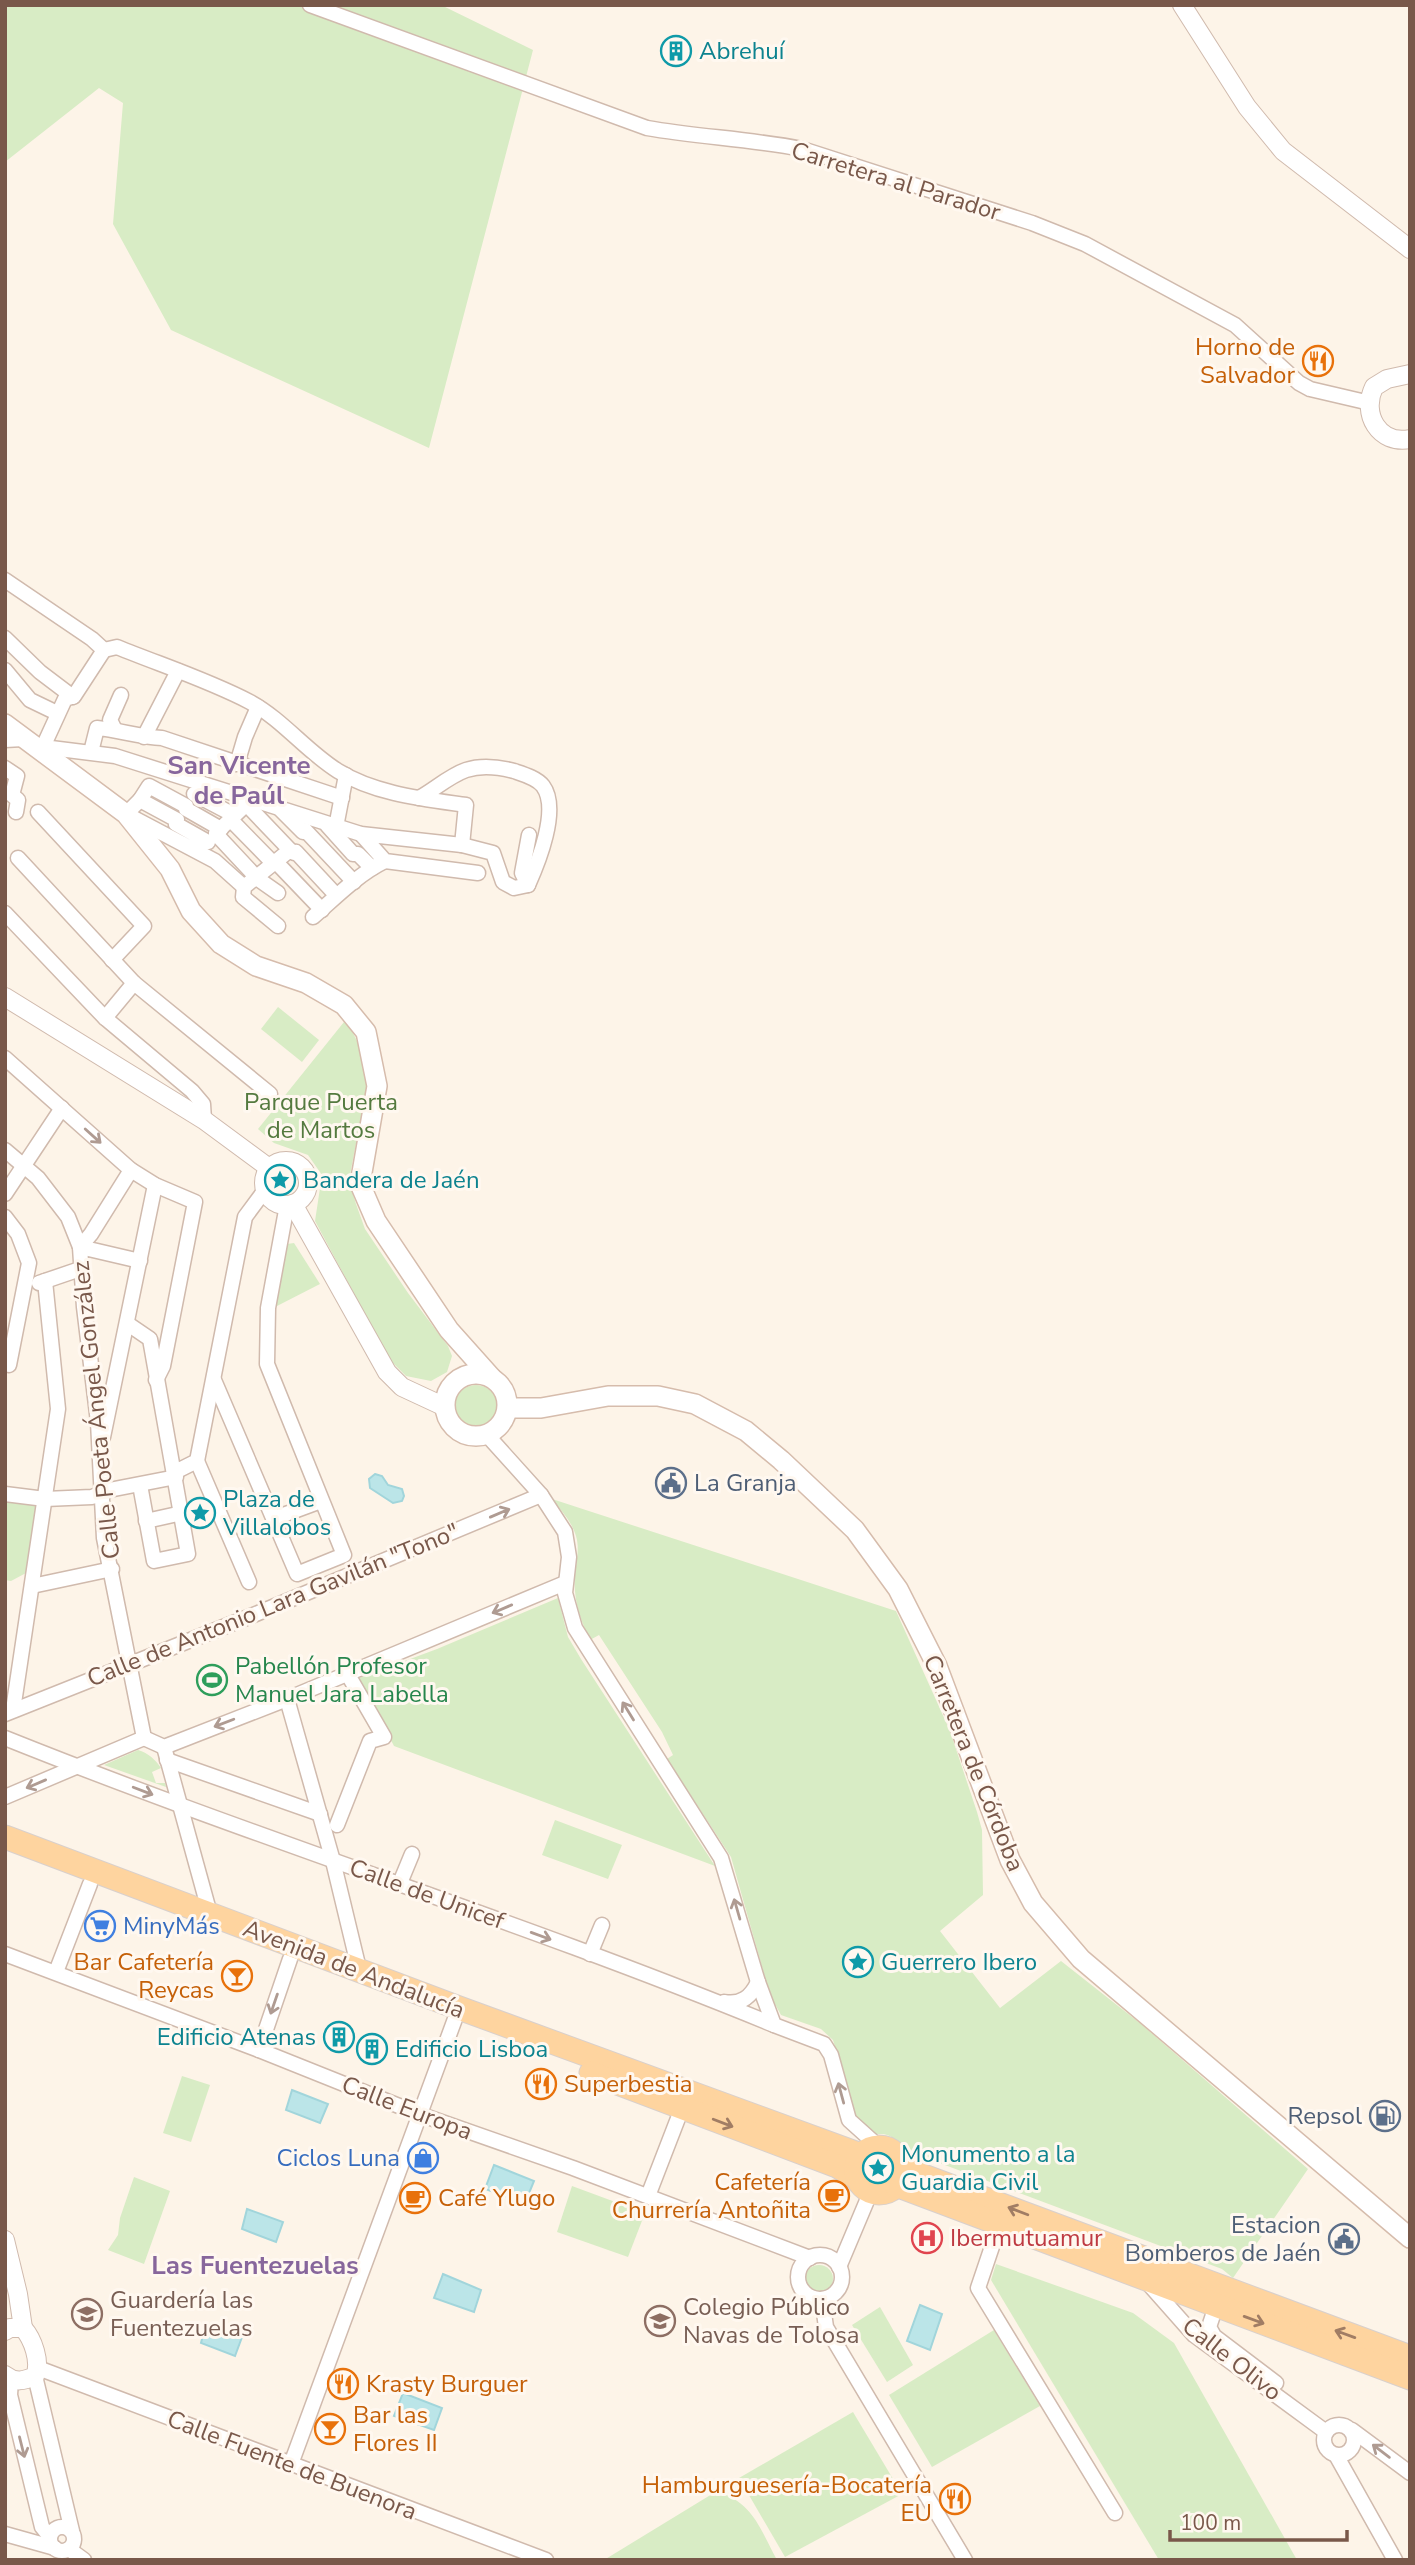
<svg xmlns="http://www.w3.org/2000/svg" width="1415" height="2565" viewBox="0 0 1415 2565" font-family="'Nunito Sans',sans-serif">
<style>
.green{fill:#d8ecc5}
.water{fill:#bbe5e8;stroke:#a1d5db;stroke-width:2}
.lines{fill:none;stroke-linecap:round;stroke-linejoin:round}
.minor-casing{stroke:#d0baad;stroke-width:17}
.tertiary-casing{stroke:#d0baad;stroke-width:20}
.secondary-casing{stroke:#d6bcac;stroke-width:22}
.primary-casing{stroke:#d9d0cc;stroke-width:25}
.minor{stroke:#fff;stroke-width:14}
.tertiary{stroke:#fff;stroke-width:18}
.secondary{stroke:#fff;stroke-width:19}
.primary{stroke:#fed49f;stroke-width:23}
.oneway{stroke:#af9b92}
.oneway2{stroke:#a17d64}
.labels{text-anchor:middle;stroke-width:6;stroke-linejoin:round;paint-order:stroke}
.culture-label{font-size:24px;fill:#0d838f;stroke:#fff8f0;text-anchor:start}
.street-label{font-size:24px;fill:#79584a;stroke:#fff8f0}
.food-label{font-size:24px;fill:#c56008;stroke:#fff8f0;text-anchor:end}
.park-label{font-size:24px;fill:#547a3f;stroke:#fff8f0}
.service-label{font-size:24px;fill:#4e5e75;stroke:#fff8f0;text-anchor:end}
.leisure-label{font-size:24px;fill:#27864d;stroke:#fff8f0;text-anchor:start}
.shop-label{font-size:24px;fill:#366cbe;stroke:#fff8f0;text-anchor:start}
.health-label{font-size:24px;fill:#be3a42;stroke:#fff8f0;text-anchor:start}
.education-label{font-size:24px;fill:#785e54;stroke:#fff8f0;text-anchor:start}
.neighbourhood-label{font-size:26px;font-weight:bold;fill:#87669c;stroke:#fff8f0}
</style>
<rect width="100%" height="100%" fill="#fdf4e8"/>
<g class="green">
<path d="M 5,5 L 441,5 L 533,50 L 429,448 L 171,330 L 113,224 L 123,103 L 99,88 L 5,162 Z"/>
<path d="M 278,1007 L 319,1040 L 302,1062 L 261,1029 Z"/>
<path d="M 344,1022 L 351,1029 L 364,1055 L 368,1081 L 366,1108 L 358,1133 L 349,1180 L 356,1204 L 365,1229 L 408,1293 L 448,1346 L 452,1356 L 447,1372 L 431,1381 L 406,1376 L 389,1359 L 315,1221 L 322,1175 L 308,1155 L 274,1143 L 258,1129 Z"/>
<path d="M 294,1243 L 320,1284 L 277,1306 L 275,1303 L 287,1244 Z"/>
<circle cx="476" cy="1407" r="22"/>
<path d="M 5,1498 L 35,1502 L 39,1507 L 26,1573 L 11,1581 L 5,1580 Z"/>
<path d="M 552,1499 L 896,1611 L 950,1731 L 977,1812 L 982,1830 L 983,1895 L 940,1931 L 1000,2008 L 1061,1961 L 1141,2024 L 1308,2169 L 1233,2278 L 1222,2269 L 905,2150 C 897,2139 886,2130 872,2136 L 858,2123 L 833,2040 L 821,2029 L 781,2015 L 770,1995 L 731,1857 L 667,1759 L 673,1755 L 662,1732 L 599,1635 L 590,1640 C 580,1619 573,1599 575,1575 C 576,1562 580,1550 576,1536 C 572,1522 561,1510 552,1499 Z"/>
<path d="M 558,1598 L 568,1637 L 581,1659 L 715,1866 L 394,1746 L 359,1678 L 437,1649 Z"/>
<path d="M 138,1750 C 148,1753 155,1759 161,1768 L 152,1772 L 156,1783 L 165,1783 L 166,1787 L 104,1765 Z"/>
<path d="M 555,1820 L 622,1845 L 608,1879 L 542,1855 Z"/>
<path d="M 182,2076 L 210,2085 L 191,2142 L 163,2133 Z"/>
<path d="M 134,2177 L 170,2191 L 144,2264 L 108,2250 L 118,2235 L 120,2218 Z"/>
<path d="M 572,2186 L 645,2213 L 628,2257 L 557,2232 Z"/>
<path d="M 996,2264 L 1133,2313 L 1174,2343 L 1297,2560 L 1159,2560 L 991,2280 Z"/>
<circle cx="819" cy="2279" r="14"/>
<path d="M 880,2307 L 913,2365 L 887,2382 L 852,2325 Z"/>
<path d="M 994,2330 L 1040,2406 L 932,2467 L 889,2395 Z"/>
<path d="M 853,2412 L 902,2494 L 785,2557 L 739,2478 Z"/>
<path d="M 717,2491 C 754,2504 759,2527 777,2560 L 604,2560 Z"/>
</g>
<g class="water">
<path d="M 375,1474 L 382,1476 L 388,1485 L 402,1489 L 404,1496 L 402,1501 L 393,1503 L 370,1488 L 369,1479 Z"/>
<path d="M 292,2090 L 328,2104 L 320,2123 L 286,2110 Z"/>
<path d="M 494,2165 L 534,2181 L 525,2203 L 485,2189 Z"/>
<path d="M 247,2209 L 283,2222 L 276,2242 L 242,2229 Z"/>
<path d="M 443,2274 L 481,2290 L 474,2312 L 434,2298 Z"/>
<path d="M 920,2305 L 942,2314 L 930,2350 L 907,2341 Z"/>
<path d="M 206,2323 L 242,2337 L 235,2356 L 201,2343 Z"/>
<path d="M 403,2393 L 442,2408 L 434,2430 L 394,2416 Z"/>
</g>
<g class="lines">
<g class="minor-casing">
<g id="minor">
<path d="M 310,5 L 647,128 C 698,137 751,139 802,149 L 1032,223 L 1085,244 L 1235,325 L 1299,383 L 1310,389 L 1370,403"/>
<path d="M 5,580 L 92,639 L 104,650"/>
<path d="M 5,638 L 40,672 L 73,697"/>
<path d="M 104,650 L 117,647 C 161,665 208,680 250,702 C 283,720 306,751 338,771 C 375,794 424,799 466,805 L 462,845"/>
<path d="M 5,670 L 30,700 L 57,713"/>
<path d="M 115,730 L 110,720 L 121,695"/>
<path d="M 144,737 L 178,671"/>
<path d="M 5,740 L 23,739"/>
<path d="M 35,746 L 115,756 L 361,834 L 462,845 L 493,853 L 503,882 L 514,888 L 528,885 C 538,863 560,809 543,786 C 537,778 523,774 514,771 C 499,767 481,765 466,770 C 449,776 434,790 419,798"/>
<path d="M 43,747 L 65,699 L 74,696 L 104,650"/>
<path d="M 91,752 L 97,728 C 119,730 140,737 162,738 L 342,798"/>
<path d="M 237,764 L 245,737 L 258,707"/>
<path d="M 5,768 L 17,776 L 12,795 L 18,800 L 16,812"/>
<path d="M 194,794 L 234,815"/>
<path d="M 140,800 L 149,786 L 186,806 L 186,809 L 221,829"/>
<path d="M 247,805 L 290,850"/>
<path d="M 281,810 L 303,832 L 305,830 L 354,882"/>
<path d="M 38,812 L 144,926 L 112,960"/>
<path d="M 230,819 L 274,864"/>
<path d="M 327,825 L 353,854 L 358,854 L 372,868"/>
<path d="M 336,827 L 346,775"/>
<path d="M 216,833 L 252,799"/>
<path d="M 216,834 L 258,879 L 278,893"/>
<path d="M 361,834 L 385,861 L 478,873"/>
<path d="M 208,842 L 176,824 L 177,820 L 140,800 L 126,814 L 215,861 L 244,887"/>
<path d="M 18,858 L 134,983 L 270,1094"/>
<path d="M 276,862 L 322,910"/>
<path d="M 528,885 L 522,873 L 529,835"/>
<path d="M 5,913 L 105,1018 L 192,1091 L 203,1104 L 204,1120"/>
<path d="M 313,917 C 336,897 357,875 385,861"/>
<path d="M 278,926 L 243,897 L 244,887 L 290,850 L 294,853 L 296,852 L 336,895"/>
<path d="M 105,1018 L 134,983"/>
<path d="M 5,1058 L 131,1170 L 155,1185 L 195,1202 L 163,1366 L 156,1380"/>
<path d="M 5,1150 L 38,1178 L 68,1217 L 80,1247 L 84,1307 L 98,1422 L 104,1538 L 144,1738"/>
<path d="M 5,1194 L 62,1108"/>
<path d="M 5,1217 L 18,1234 L 29,1263 L 9,1365 L 5,1364"/>
<path d="M 80,1247 L 91,1234 L 131,1170"/>
<path d="M 80,1247 L 140,1261"/>
<path d="M 39,1283 L 83,1268"/>
<path d="M 128,1324 L 150,1339 L 188,1554 L 154,1561 L 140,1485"/>
<path d="M 214,1380 L 297,1574 L 344,1555 L 267,1364 L 268,1308 L 287,1205"/>
<path d="M 487,1435 L 541,1495 L 565,1532 L 569,1557 L 565,1593 L 575,1628 L 721,1858 L 758,1982 L 774,2025 L 824,2044 L 831,2055 L 849,2120 L 879,2147"/>
<path d="M 103,1437 L 155,1185"/>
<path d="M 197,1461 L 249,1582"/>
<path d="M 175,1472 L 197,1461 L 245,1217 L 265,1190"/>
<path d="M 5,1494 L 45,1499 L 92,1497 L 109,1490 L 176,1477"/>
<path d="M 275,1518 L 321,1501"/>
<path d="M 146,1521 L 182,1513"/>
<path d="M 32,1586 L 112,1569"/>
<path d="M 287,1699 L 333,1861 L 359,1969"/>
<path d="M 13,1710 L 58,1409 L 45,1281"/>
<path d="M 5,1714 L 251,1616 L 541,1495"/>
<path d="M 5,1738 C 259,1840 521,1921 774,2025"/>
<path d="M 144,1738 L 164,1747 L 287,1699 L 565,1583"/>
<path d="M 164,1747 L 210,1914"/>
<path d="M 167,1760 L 320,1814"/>
<path d="M 5,1797 L 144,1738"/>
<path d="M 337,1825 L 370,1741 L 384,1737 L 347,1673"/>
<path d="M 400,1883 L 412,1854"/>
<path d="M 5,1954 L 259,2050 L 419,2114 L 573,2168 L 810,2258"/>
<path d="M 590,1954 L 602,1925"/>
<path d="M 56,1972 L 90,1884"/>
<path d="M 724,2002 C 741,2005 751,1997 758,1982"/>
<path d="M 259,2050 L 290,1959"/>
<path d="M 648,2196 L 682,2108"/>
<path d="M 1000,2223 L 978,2288 L 1115,2513"/>
<circle cx="820" cy="2277" r="22"/>
<path d="M 839,2267 L 871,2191"/>
<path d="M 1148,2283 L 1194,2335 L 1326,2432"/>
<path d="M 822,2299 L 826,2327 L 965,2560"/>
<path d="M 1216,2306 L 1209,2327 L 1214,2336 L 1276,2383"/>
<path d="M 38,2368 L 546,2560"/>
<path d="M 35,2376 L 72,2531"/>
<path d="M 11,2380 L 10,2395 L 42,2527 L 50,2537"/>
<circle cx="1339" cy="2440" r="15"/>
<path d="M 1352,2430 L 1410,2473"/>
<path d="M 1336,2455 L 1395,2560"/>
<path d="M 291,2464 L 459,2008"/>
<circle cx="62" cy="2539" r="12"/>
<path d="M 5,2534 L 55,2548"/>
<path d="M 69,2549 L 84,2560"/>
</g>
</g>
<g class="tertiary-casing">
<g id="tertiary">
<path d="M 1182,5 L 1247,107 L 1283,151 L 1410,249"/>
<path d="M 1410,374 L 1387,379 L 1374,387 C 1361,414 1379,445 1410,439"/>
<path d="M 5,997 L 204,1120 L 269,1168"/>
<circle cx="286" cy="1183" r="22"/>
<path d="M 293,1204 L 387,1372 L 402,1387 L 445,1407"/>
<path d="M 5,2240 L 18,2294 L 23,2328"/>
<path d="M 5,2331 L 10,2328 L 23,2328 C 33,2339 41,2362 35,2376 C 24,2381 15,2383 5,2375"/>
</g>
</g>
<g class="secondary-casing">
<g id="secondary">
<path d="M 5,724 L 126,814 L 170,869 L 191,911 L 221,944 L 256,966 L 306,983 L 344,1005 L 366,1032 L 377,1086 L 360,1184 L 376,1221 L 449,1330 L 491,1377"/>
<circle cx="476" cy="1405" r="31"/>
<path d="M 508,1408 L 541,1408 L 608,1396 L 658,1396 L 695,1404 L 746,1431 L 781,1460 L 855,1530 L 898,1589 L 937,1666 L 1010,1860 L 1033,1903 L 1081,1959 L 1410,2238"/>
</g>
</g>
<g class="primary-casing">
<g id="primary">
<path d="M 5,1837 L 459,2008 L 861,2155"/>
<path d="M 591,2073 L 837,2166 L 857,2178"/>
<circle cx="879" cy="2170" r="23"/>
<path d="M 902,2168 L 1410,2357"/>
<path d="M 896,2185 L 1410,2378"/>
</g>
</g>
<use href="#minor" class="minor"/>
<use href="#tertiary" class="tertiary"/>
<use href="#secondary" class="secondary"/>
<use href="#primary" class="primary"/>
</g>
<defs><path id="oneway-shaft" d="M-6 0H5M1.5-3L5.5 0L1.5 3" fill="none" stroke-width="1.6" stroke-linecap="round" stroke-linejoin="round" transform="scale(1.75)"/></defs>
<g class="oneway">
<use href="#oneway-shaft" transform="translate(93 1136) rotate(42)"/>
<use href="#oneway-shaft" transform="translate(500 1513) rotate(-23)"/>
<use href="#oneway-shaft" transform="translate(502 1609) rotate(157)"/>
<use href="#oneway-shaft" transform="translate(628 1711) rotate(-122)"/>
<use href="#oneway-shaft" transform="translate(224 1723) rotate(159)"/>
<use href="#oneway-shaft" transform="translate(36 1784) rotate(157)"/>
<use href="#oneway-shaft" transform="translate(143 1791) rotate(21)"/>
<use href="#oneway-shaft" transform="translate(737 1909) rotate(-106)"/>
<use href="#oneway-shaft" transform="translate(541 1936) rotate(20)"/>
<use href="#oneway-shaft" transform="translate(274 2004) rotate(109)"/>
<use href="#oneway-shaft" transform="translate(841 2093) rotate(-105)"/>
<use href="#oneway-shaft" transform="translate(22 2447) rotate(76)"/>
<use href="#oneway-shaft" transform="translate(1381 2451) rotate(-143)"/>
</g>
<g class="oneway2">
<use href="#oneway-shaft" transform="translate(723 2123) rotate(21)"/>
<use href="#oneway-shaft" transform="translate(1018 2211) rotate(-159)"/>
<use href="#oneway-shaft" transform="translate(1254 2320) rotate(20)"/>
<use href="#oneway-shaft" transform="translate(1345 2334) rotate(-160)"/>
</g>
<defs>
<g id="building-ring" transform="scale(1.575)"><circle r="9.5" fill="#fff8f0" stroke="#0f9aa8" stroke-width="1.5"/><path d="M-4-6H4V6H1V3H-1V6H-4ZM-2.5-4.3h1.7v1.8h-1.7ZM.8-4.3h1.7v1.8H.8ZM-2.5-1h1.7V.8h-1.7ZM.8-1h1.7V.8H.8Z" fill="#0f9aa8"/></g>
<g id="restaurant-ring" transform="scale(1.575)"><circle r="9.5" fill="#fff8f0" stroke="#e8710a" stroke-width="1.5"/><path d="M-5-6h1v4h1v-4h1v4h1v-4h1v5L-1.5 .5V6h-2V.5L-5-1ZM5-6V6H3V1.5H1.5Q1.5-4 5-6Z" fill="#e8710a"/></g>
<g id="sight-ring" transform="scale(1.575)"><circle r="9.5" fill="#fff8f0" stroke="#0f9aa8" stroke-width="1.5"/><path d="M0-6L1.8-2.2L6-1.7L2.9 1.2L3.7 5.4L0 3.3L-3.7 5.4L-2.9 1.2L-6-1.7L-1.8-2.2Z" fill="#0f9aa8"/></g>
<g id="civic-ring" transform="scale(1.575)"><circle r="9.5" fill="#fff8f0" stroke="#5c6f8a" stroke-width="1.5"/><path d="M-.6-6.5H3V-4.5H.6V-3L4-1V1h2V6H-6V1h2V-1L-.6-3ZM-1.2 2.5V6h2.4V2.5Z" fill="#5c6f8a"/></g>
<g id="stadium-ring" transform="scale(1.575)"><circle r="9.5" fill="#fff8f0" stroke="#2e9e5b" stroke-width="1.5"/><path d="M0-5a6.5 5 0 1 0 0 10a6.5 5 0 1 0 0-10ZM-3.5-1.8h7v3.6h-7Z" fill="#2e9e5b"/></g>
<g id="supermarket-ring" transform="scale(1.575)"><circle r="9.5" fill="#fff8f0" stroke="#3f7fe0" stroke-width="1.5"/><path d="M-6-5.5h2.5l.6 2H6L4.5 2H-2.5L-4.4-4H-6ZM-1.5 3.2a1.3 1.3 0 1 0 .1 0ZM3 3.2a1.3 1.3 0 1 0 .1 0Z" fill="#3f7fe0"/></g>
<g id="bar-ring" transform="scale(1.575)"><circle r="9.5" fill="#fff8f0" stroke="#e8710a" stroke-width="1.5"/><path d="M-6-5H6L.8 .8V4.5H3.5V6h-7V4.5H-.8V.8Z" fill="#e8710a"/></g>
<g id="fuel-ring" transform="scale(1.575)"><circle r="9.5" fill="#fff8f0" stroke="#5c6f8a" stroke-width="1.5"/><path d="M-5.5-6h7V0h2V4h1.3V-2.5L3-4.5l.8-.8L6-3V5H2.5V1h-1V6h-7ZM-4.2-4.7v3.2H.2V-4.7Z" fill="#5c6f8a"/></g>
<g id="shop-ring" transform="scale(1.575)"><circle r="9.5" fill="#fff8f0" stroke="#3f7fe0" stroke-width="1.5"/><path d="M-5-2.5h2.3a2.7 3.5 0 0 1 5.4 0H5L5.5 6h-11ZM-1.5-2.5h3a1.5 2.3 0 0 0-3 0Z" fill="#3f7fe0"/></g>
<g id="cafe-ring" transform="scale(1.575)"><circle r="9.5" fill="#fff8f0" stroke="#e8710a" stroke-width="1.5"/><path d="M-5.5-4.5H6V0H3Q3 3.5 0 3.5H-2.5Q-5.5 3.5-5.5 0ZM3-3.2v2h1.7v-2ZM-6 4.5H4V6H-6Z" fill="#e8710a"/></g>
<g id="hospital-ring" transform="scale(1.575)"><circle r="9.5" fill="#fff8f0" stroke="#e0444e" stroke-width="1.5"/><path d="M-5-5h3v3.5h4V-5h3V5h-3V1.5h-4V5h-3Z" fill="#e0444e"/></g>
<g id="school-ring" transform="scale(1.575)"><circle r="9.5" fill="#fff8f0" stroke="#8d6e63" stroke-width="1.5"/><path d="M0-5L7-2L0 1L-7-2ZM-4 1L0 2.5L4 1V4Q0 6-4 4Z" fill="#8d6e63"/></g>
</defs>
<g fill-rule="evenodd">
<use href="#building-ring" x="676" y="51"/>
<use href="#restaurant-ring" x="1318" y="361"/>
<use href="#sight-ring" x="280" y="1180"/>
<use href="#civic-ring" x="671" y="1483"/>
<use href="#sight-ring" x="200" y="1513"/>
<use href="#stadium-ring" x="212" y="1680"/>
<use href="#supermarket-ring" x="100" y="1926"/>
<use href="#sight-ring" x="858" y="1962"/>
<use href="#bar-ring" x="237" y="1976"/>
<use href="#building-ring" x="339" y="2037"/>
<use href="#building-ring" x="372" y="2049"/>
<use href="#restaurant-ring" x="541" y="2084"/>
<use href="#fuel-ring" x="1385" y="2116"/>
<use href="#shop-ring" x="423" y="2158"/>
<use href="#sight-ring" x="878" y="2168"/>
<use href="#cafe-ring" x="834" y="2196"/>
<use href="#cafe-ring" x="415" y="2198"/>
<use href="#hospital-ring" x="927" y="2238"/>
<use href="#civic-ring" x="1344" y="2239"/>
<use href="#school-ring" x="87" y="2314"/>
<use href="#school-ring" x="660" y="2321"/>
<use href="#restaurant-ring" x="343" y="2384"/>
<use href="#bar-ring" x="330" y="2429"/>
<use href="#restaurant-ring" x="955" y="2499"/>
</g>
<g class="labels">
<g class="culture-label">
<text x="699" y="59">Abrehuí</text>
<text x="303" y="1188">Bandera de Jaén</text>
<text x="223" y="1507">Plaza de<tspan x="223" dy="28">Villalobos</tspan></text>
<text x="881" y="1970">Guerrero Ibero</text>
<text x="316" y="2045" text-anchor="end">Edificio Atenas</text>
<text x="395" y="2057">Edificio Lisboa</text>
<text x="901" y="2162">Monumento a la<tspan x="901" dy="28">Guardia Civil</tspan></text>
</g>
<g class="street-label">
<text transform="translate(896 181) rotate(17)" y="8">Carretera al Parador</text>
<text transform="translate(96 1410) rotate(-96)" y="8">Calle Poeta Ángel González</text>
<text transform="translate(273 1605) rotate(-22)" y="8">Calle de Antonio Lara Gavilán "Tono"</text>
<text transform="translate(974 1763) rotate(68)" y="8">Carretera de Córdoba</text>
<text transform="translate(427 1894) rotate(20)" y="8">Calle de Unicef</text>
<text transform="translate(354 1969) rotate(21)" y="8">Avenida de Andalucía</text>
<text transform="translate(407 2108) rotate(21)" y="8">Calle Europa</text>
<text transform="translate(1232 2359) rotate(38)" y="8">Calle Olivo</text>
<text transform="translate(292 2465) rotate(21)" y="8">Calle Fuente de Buenora</text>
</g>
<g class="food-label">
<text x="1295" y="355">Horno de<tspan x="1295" dy="28">Salvador</tspan></text>
<text x="214" y="1970">Bar Cafetería<tspan x="214" dy="28">Reycas</tspan></text>
<text x="564" y="2092" text-anchor="start">Superbestia</text>
<text x="811" y="2190">Cafetería<tspan x="811" dy="28">Churrería Antoñita</tspan></text>
<text x="438" y="2206" text-anchor="start">Café Ylugo</text>
<text x="366" y="2392" text-anchor="start">Krasty Burguer</text>
<text x="353" y="2423" text-anchor="start">Bar las<tspan x="353" dy="28">Flores II</tspan></text>
<text x="932" y="2493">Hamburguesería-Bocatería<tspan x="932" dy="28">EU</tspan></text>
</g>
<g class="park-label">
<text x="321" y="1110">Parque Puerta<tspan x="321" dy="28">de Martos</tspan></text>
</g>
<g class="service-label">
<text x="694" y="1491" text-anchor="start">La Granja</text>
<text x="1362" y="2124">Repsol</text>
<text x="1321" y="2233">Estacion<tspan x="1321" dy="28">Bomberos de Jaén</tspan></text>
</g>
<g class="leisure-label">
<text x="235" y="1674">Pabellón Profesor<tspan x="235" dy="28">Manuel Jara Labella</tspan></text>
</g>
<g class="shop-label">
<text x="123" y="1934">MinyMás</text>
<text x="400" y="2166" text-anchor="end">Ciclos Luna</text>
</g>
<g class="health-label">
<text x="950" y="2246">Ibermutuamur</text>
</g>
<g class="education-label">
<text x="110" y="2308">Guardería las<tspan x="110" dy="28">Fuentezuelas</tspan></text>
<text x="683" y="2315">Colegio Público<tspan x="683" dy="28">Navas de Tolosa</tspan></text>
</g>
<g class="neighbourhood-label">
<text x="239" y="774">San Vicente<tspan x="239" dy="30">de Paúl</tspan></text>
<text x="255" y="2274">Las Fuentezuelas</text>
</g>
</g>
<rect width="1415" height="2565" fill="none" stroke="#79584a" stroke-width="14"/>
<path d="M1170 2530v10h177v-10" fill="none" stroke="#79584a" stroke-width="3.5"/>
<text x="1180" y="2530" font-size="21" fill="#79584a" stroke="#fff8f0" stroke-width="5" paint-order="stroke">100 m</text>
</svg>
